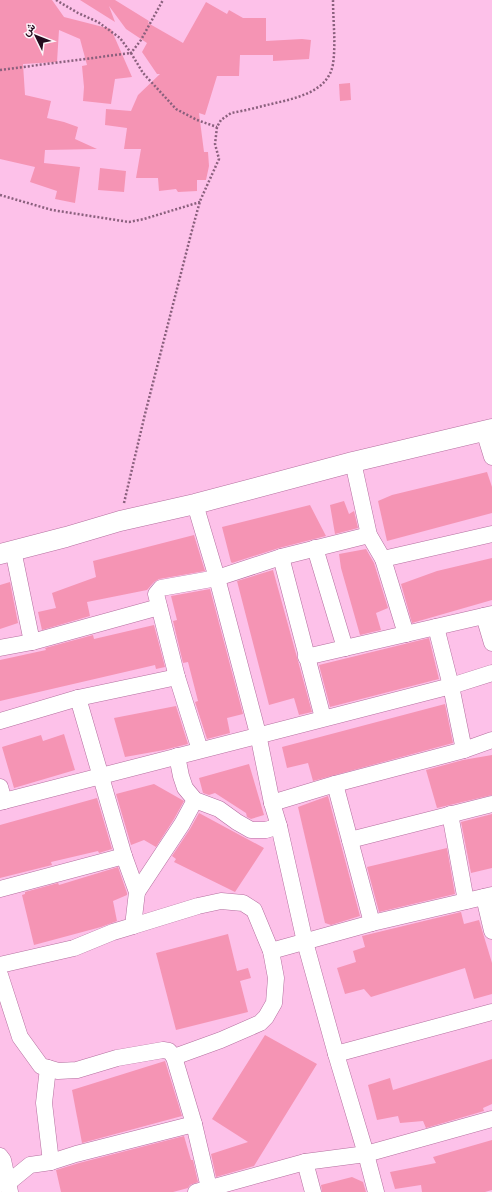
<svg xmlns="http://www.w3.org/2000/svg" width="492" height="1192" viewBox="0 0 492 1192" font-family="Barlow,Vazirmatn,sans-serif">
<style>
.building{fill:#f594b4}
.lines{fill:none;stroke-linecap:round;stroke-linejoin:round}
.minor-casing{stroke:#b46f9f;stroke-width:17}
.tertiary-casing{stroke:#b46f9f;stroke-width:21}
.path{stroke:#8a607d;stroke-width:2.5;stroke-dasharray:2 2;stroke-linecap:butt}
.minor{stroke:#fff;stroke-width:16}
.tertiary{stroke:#fff;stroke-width:20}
</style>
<rect width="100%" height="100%" fill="#fdc1e9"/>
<g class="building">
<path d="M 0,0 L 52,0 L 64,17 L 111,29 L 132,77 L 115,79 L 111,104 L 83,101 L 84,87 L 82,66 L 87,65 L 80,39 L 59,30 L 57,62 L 23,64 L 25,95 L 51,101 L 47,118 L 64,122 L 78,127 L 75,139 L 97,149 L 45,150 L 44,163 L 80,167 L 75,203 L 55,199 L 57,191 L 30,182 L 35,167 L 0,159 Z"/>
<path d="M 80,0 L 115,0 L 149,21 L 148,23 L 183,43 L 206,2 L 227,14 L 229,10 L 243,18 L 266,18 L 266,41 L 302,39 L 311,40 L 309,59 L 273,61 L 273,55 L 240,55 L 239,76 L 217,76 L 205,115 L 199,113 L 204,152 L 208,152 L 209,166 L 206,180 L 197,180 L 197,191 L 178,192 L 176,189 L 159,191 L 158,178 L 136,178 L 141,149 L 124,149 L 127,128 L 105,125 L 106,109 L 131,111 L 138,95 L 160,74 L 157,74 L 142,52 L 147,43 L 126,29 L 109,6 L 115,22 Z"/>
<path d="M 350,83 L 351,100 L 340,101 L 339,84 Z"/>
<path d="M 100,168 L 126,171 L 124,192 L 98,190 Z"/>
<path d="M 487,472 L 492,487 L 492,513 L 387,541 L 378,501 L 392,495 Z"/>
<path d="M 344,501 L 349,514 L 354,511 L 358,528 L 335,534 L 330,505 Z"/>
<path d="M 310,505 L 326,536 L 279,548 L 232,563 L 231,562 L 222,527 Z"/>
<path d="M 194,535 L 205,571 L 159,579 L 154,582 L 147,590 L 87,602 L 90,616 L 42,630 L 38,612 L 56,608 L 52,593 L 96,577 L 93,561 Z"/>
<path d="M 366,549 L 374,563 L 388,608 L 376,613 L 381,630 L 360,635 L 341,568 L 339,554 Z"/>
<path d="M 492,558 L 492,600 L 412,623 L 401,584 L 437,571 Z"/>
<path d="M 273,570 L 312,712 L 299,715 L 294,698 L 269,705 L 237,581 Z"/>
<path d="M 10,582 L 18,623 L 0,629 L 0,585 Z"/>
<path d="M 210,589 L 243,714 L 227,718 L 230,733 L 207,739 L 195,702 L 198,701 L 188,662 L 183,663 L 173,621 L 177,620 L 171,596 Z"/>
<path d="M 154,625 L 165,667 L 156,669 L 155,665 L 0,701 L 0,660 L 46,650 L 45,648 L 93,635 L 94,639 Z"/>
<path d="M 429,638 L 439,679 L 330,707 L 319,665 Z"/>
<path d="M 445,704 L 453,743 L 313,781 L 308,763 L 287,768 L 282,747 Z"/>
<path d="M 176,706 L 188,744 L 164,750 L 125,757 L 114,718 Z"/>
<path d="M 64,734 L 75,770 L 14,788 L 2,747 L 41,735 L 43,741 Z"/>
<path d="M 492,755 L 492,795 L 437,808 L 426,770 L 463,760 Z"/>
<path d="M 249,764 L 264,815 L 251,819 L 247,817 L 246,813 L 215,793 L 209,795 L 203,793 L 199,778 Z"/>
<path d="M 154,784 L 184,801 L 174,819 L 156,847 L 144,840 L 131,845 L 116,794 Z"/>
<path d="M 328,796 L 360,916 L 331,925 L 325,923 L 298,807 Z"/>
<path d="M 97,798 L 112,849 L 99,853 L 98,851 L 51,862 L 52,865 L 0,878 L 0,825 Z"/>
<path d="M 199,813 L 264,848 L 235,892 L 174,862 L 176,859 L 172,856 L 190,829 Z"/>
<path d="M 492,814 L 492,868 L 471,873 L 461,822 Z"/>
<path d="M 447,848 L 455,894 L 379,912 L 367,867 Z"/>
<path d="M 118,867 L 127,893 L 127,895 L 113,901 L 117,921 L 101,927 L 34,945 L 22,895 L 25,894 L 25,892 L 58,883 L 59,885 Z"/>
<path d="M 461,912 L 464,924 L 479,920 L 492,963 L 492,994 L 474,999 L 465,968 L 371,997 L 364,989 L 345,994 L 337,968 L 356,962 L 353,951 L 365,947 L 362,936 Z"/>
<path d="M 228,934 L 237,971 L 248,968 L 251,978 L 240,981 L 248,1012 L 176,1030 L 156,953 Z"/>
<path d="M 265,1035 L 317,1064 L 254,1166 L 216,1177 L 211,1154 L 248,1142 L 212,1119 Z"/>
<path d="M 492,1059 L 492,1104 L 483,1108 L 484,1111 L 426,1128 L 423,1121 L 400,1123 L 398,1116 L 377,1120 L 368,1085 L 390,1078 L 393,1090 Z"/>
<path d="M 165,1061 L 182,1116 L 82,1143 L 72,1090 Z"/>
<path d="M 184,1136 L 191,1160 L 193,1160 L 198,1182 L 190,1185 L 188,1188 L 173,1192 L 61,1192 L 56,1170 L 79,1163 Z"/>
<path d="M 492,1140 L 492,1190 L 485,1192 L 422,1192 L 421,1185 L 395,1189 L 390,1172 L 436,1163 L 433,1157 Z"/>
<path d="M 352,1177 L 363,1182 L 366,1192 L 322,1192 L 321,1185 Z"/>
</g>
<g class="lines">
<g class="minor-casing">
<g id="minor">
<path d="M 484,431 L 492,457"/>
<path d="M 353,462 L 369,535 L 383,559 L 406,634"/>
<path d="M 195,504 L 217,578 L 258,734 L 272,803 L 279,826 L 305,942 L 336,1054 L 366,1154 L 376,1192"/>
<path d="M 315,548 L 345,648"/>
<path d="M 13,550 L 32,642"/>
<path d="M 281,557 L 323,718"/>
<path d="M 383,559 L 492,534"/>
<path d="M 484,616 L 492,643"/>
<path d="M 436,627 L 451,686 L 464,750"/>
<path d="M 0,648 L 32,642 L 159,607"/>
<path d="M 306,657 L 492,614"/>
<path d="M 0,721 L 78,698 L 177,677"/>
<path d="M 200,750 L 177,677 L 156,594 L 161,588 L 217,578 L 281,557 L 369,535"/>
<path d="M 177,756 L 181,776 L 185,788 L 195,800 L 219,809 L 237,822 L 251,830 L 266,830 L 279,826"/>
<path d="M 335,784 L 372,923"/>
<path d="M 0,787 L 4,801"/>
<path d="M 0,802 L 451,686 L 492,673"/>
<path d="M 272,803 L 335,784 L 464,750 L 492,740"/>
<path d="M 450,814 L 466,901"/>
<path d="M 350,840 L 492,804"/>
<path d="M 0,889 L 124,856"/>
<path d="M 137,892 L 182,824 L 195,800"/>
<path d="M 484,897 L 492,931"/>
<path d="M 133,926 L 198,906 L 221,901 L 243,903 L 254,910 L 271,951 L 276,978 L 274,1003 L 266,1017 L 260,1023 L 221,1040 L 174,1057"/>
<path d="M 271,951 L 372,923 L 492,895"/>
<path d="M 0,965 L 74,948 L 113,932 L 133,926 L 137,892 L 124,856 L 78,698"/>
<path d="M 0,975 L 20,1037 L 41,1066 L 58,1071 L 77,1070 L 117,1058 L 163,1050 L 169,1051 L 174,1057 L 194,1124 L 210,1192"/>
<path d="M 336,1054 L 492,1012"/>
<path d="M 48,1068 L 44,1103 L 51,1162"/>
<path d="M 0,1156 L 3,1160 L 10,1192"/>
<path d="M 305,1162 L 313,1192"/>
<path d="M 0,1184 L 8,1183 L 30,1165 L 51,1162 L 76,1154 L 194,1124"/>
<path d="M 196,1192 L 305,1162 L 366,1154 L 492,1119"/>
</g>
</g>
<g class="tertiary-casing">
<path id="tertiary" d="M 0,554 L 66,537 L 120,521 L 195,504 L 353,462 L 492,429"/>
</g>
<g class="path">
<path d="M 56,0 L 78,13 L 98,22 L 120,38 L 131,53 L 141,40 L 163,0"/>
<path d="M 0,70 L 131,53 L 143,73 L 176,109 L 197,120 L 217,127"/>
<path d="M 0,195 L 52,210 L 129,222 L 144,219 L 200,202"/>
<path d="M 124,503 L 145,414 L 191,234 L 200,201 L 219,159 L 215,144 L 217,127 L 221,120 L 231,113 C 243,111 255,108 267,105 C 291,99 328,94 333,64 C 336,43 333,21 333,0"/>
</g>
<use href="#minor" class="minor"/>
<use href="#tertiary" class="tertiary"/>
</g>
<g transform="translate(36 36) rotate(313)" stroke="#fdf5fa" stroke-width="3" paint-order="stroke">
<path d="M0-3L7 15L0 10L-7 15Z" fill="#250b1e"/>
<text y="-6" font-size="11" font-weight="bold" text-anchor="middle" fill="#250b1e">ش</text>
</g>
</svg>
